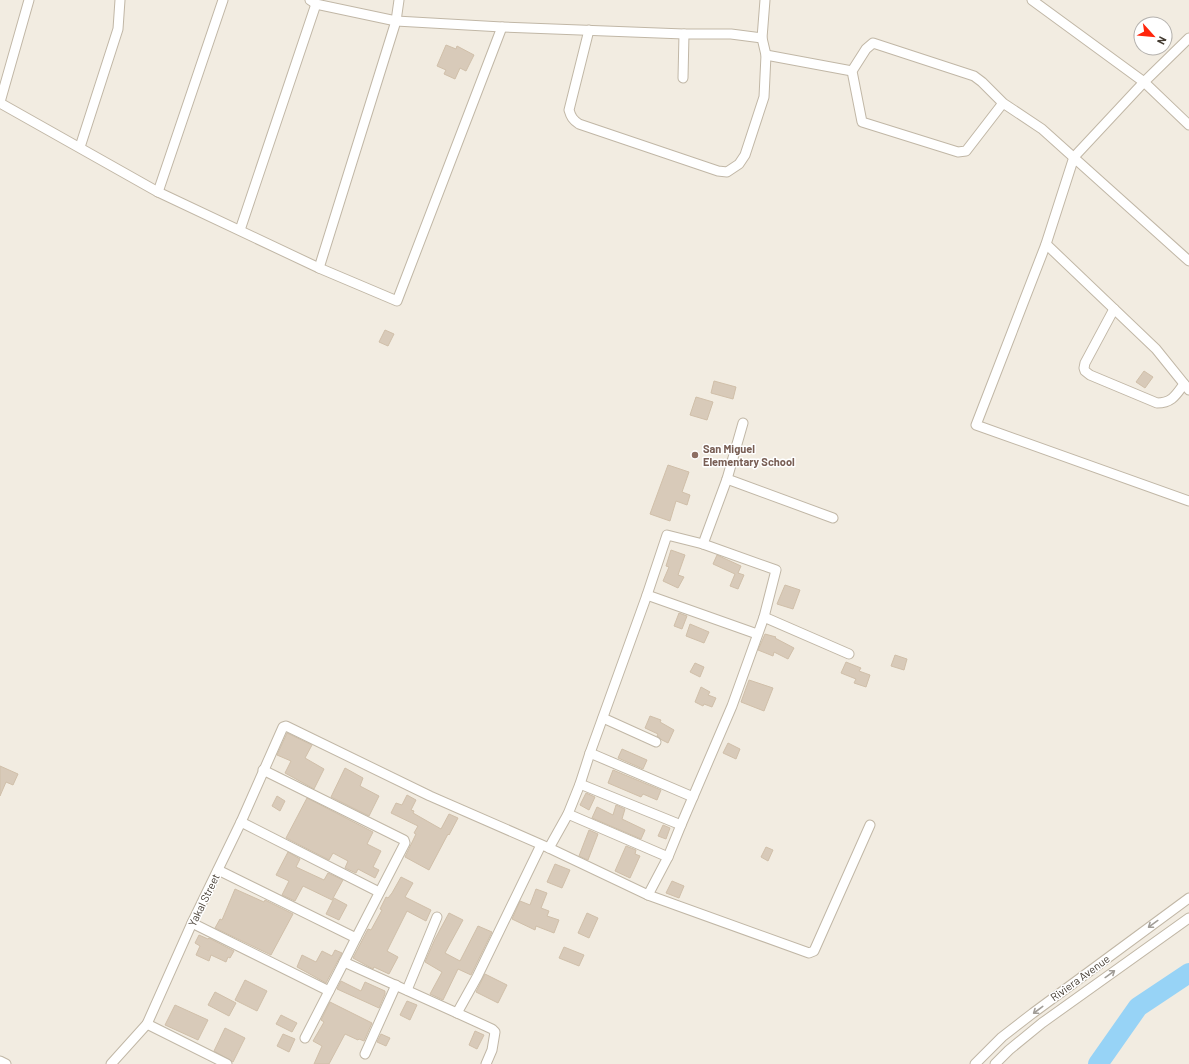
<svg xmlns="http://www.w3.org/2000/svg" width="1189" height="1064" viewBox="0 0 1189 1064" font-family="Barlow,sans-serif">
<style>
.lines{fill:none;stroke-linecap:round;stroke-linejoin:round}
.river{stroke:#97d3f6;stroke-width:20}
.building{fill:#d8cab9;stroke:#d0bfa9}
.minor-casing{stroke:#c1b7a6;stroke-width:11}
.minor{stroke:#fff;stroke-width:9}
.oneway{stroke:#a29e98}
.education-dot{fill:#8d6e63;stroke:#fff;stroke-width:1.5}
.labels{text-anchor:middle;stroke-width:3;stroke-linejoin:round;paint-order:stroke}
.education-label{font-size:11px;font-weight:bold;fill:#785e54;stroke:#fff;text-anchor:start}
.street-label{font-size:11px;fill:#443c32;stroke:#fff}
</style>
<rect width="100%" height="100%" fill="#f2ece1"/>
<g class="lines">
<path class="river" d="M 1098,1064 L 1138,1007 L 1189,973"/>
</g>
<g class="building">
<path d="M 446,45 L 456,49 L 457,46 L 474,55 L 466,71 L 460,68 L 455,79 L 444,74 L 446,70 L 437,66 Z"/>
<path d="M 385,330 L 394,334 L 388,346 L 379,342 Z"/>
<path d="M 1144,371 L 1153,377 L 1145,388 L 1136,382 Z"/>
<path d="M 714,381 L 736,387 L 733,399 L 711,393 Z"/>
<path d="M 696,397 L 713,402 L 707,420 L 690,415 Z"/>
<path d="M 668,465 L 689,472 L 682,492 L 690,495 L 687,505 L 676,501 L 670,521 L 650,514 Z"/>
<path d="M 671,550 L 685,555 L 678,575 L 684,577 L 678,588 L 663,581 L 669,567 L 666,566 Z"/>
<path d="M 717,555 L 741,566 L 738,573 L 744,575 L 738,589 L 730,586 L 735,574 L 713,564 Z"/>
<path d="M 785,585 L 800,590 L 793,609 L 777,604 Z"/>
<path d="M 679,613 L 687,616 L 682,629 L 674,626 Z"/>
<path d="M 690,624 L 709,632 L 704,643 L 686,636 Z"/>
<path d="M 765,634 L 776,637 L 775,638 L 794,648 L 788,659 L 774,652 L 773,656 L 758,650 Z"/>
<path d="M 895,655 L 907,659 L 904,670 L 891,666 Z"/>
<path d="M 846,662 L 861,668 L 859,671 L 870,675 L 866,687 L 854,683 L 856,679 L 841,673 Z"/>
<path d="M 695,663 L 704,667 L 700,677 L 690,672 Z"/>
<path d="M 749,680 L 773,688 L 764,711 L 741,702 Z"/>
<path d="M 701,687 L 710,692 L 708,695 L 716,698 L 712,707 L 704,704 L 703,706 L 695,702 Z"/>
<path d="M 650,716 L 661,720 L 660,722 L 674,730 L 668,743 L 662,740 L 657,736 L 658,734 L 645,728 Z"/>
<path d="M 287,733 L 312,745 L 305,758 L 324,769 L 314,789 L 285,773 L 291,761 L 277,755 Z"/>
<path d="M 728,743 L 740,749 L 736,759 L 723,753 Z"/>
<path d="M 622,749 L 647,760 L 643,769 L 618,758 Z"/>
<path d="M 0,766 L 18,774 L 13,785 L 6,782 L 0,796 Z"/>
<path d="M 345,768 L 363,778 L 360,786 L 379,796 L 369,816 L 331,797 Z"/>
<path d="M 613,770 L 661,790 L 657,800 L 643,794 L 641,797 L 608,783 Z"/>
<path d="M 586,793 L 595,797 L 589,810 L 580,805 Z"/>
<path d="M 407,795 L 416,800 L 411,810 L 414,811 L 413,813 L 441,829 L 449,814 L 458,818 L 449,835 L 448,834 L 429,870 L 405,857 L 416,834 L 414,833 L 418,826 L 391,813 L 396,803 L 402,805 Z"/>
<path d="M 277,796 L 285,801 L 280,811 L 272,806 Z"/>
<path d="M 307,798 L 373,832 L 367,844 L 381,851 L 373,867 L 379,870 L 375,878 L 358,869 L 356,873 L 345,868 L 348,861 L 333,853 L 329,860 L 286,838 Z"/>
<path d="M 616,805 L 625,809 L 622,819 L 645,830 L 641,839 L 592,818 L 597,807 L 613,815 Z"/>
<path d="M 663,825 L 670,828 L 666,839 L 658,836 Z"/>
<path d="M 589,830 L 598,834 L 588,860 L 579,856 Z"/>
<path d="M 626,846 L 636,850 L 635,854 L 640,856 L 630,878 L 615,871 Z"/>
<path d="M 766,847 L 773,850 L 768,861 L 761,857 Z"/>
<path d="M 288,852 L 300,859 L 296,867 L 324,880 L 328,873 L 343,880 L 332,900 L 303,886 L 295,901 L 282,895 L 289,881 L 276,875 Z"/>
<path d="M 555,864 L 570,870 L 562,888 L 547,882 Z"/>
<path d="M 401,877 L 413,883 L 405,897 L 431,910 L 426,921 L 407,911 L 387,951 L 398,957 L 389,974 L 374,967 L 373,969 L 353,958 L 368,929 L 371,930 L 382,910 L 380,909 L 386,897 L 388,898 L 392,893 Z"/>
<path d="M 672,881 L 684,886 L 679,898 L 666,893 Z"/>
<path d="M 235,889 L 264,902 L 265,900 L 293,914 L 271,955 L 215,928 L 220,919 L 222,920 Z"/>
<path d="M 536,889 L 547,893 L 541,908 L 549,911 L 547,916 L 559,920 L 554,933 L 536,926 L 535,930 L 512,919 L 520,901 L 530,905 Z"/>
<path d="M 334,898 L 347,905 L 339,920 L 326,914 Z"/>
<path d="M 449,913 L 463,920 L 445,953 L 460,961 L 478,926 L 492,932 L 471,975 L 458,969 L 443,1000 L 430,994 L 442,972 L 425,962 L 435,939 Z"/>
<path d="M 587,913 L 598,918 L 589,938 L 578,933 Z"/>
<path d="M 199,935 L 208,939 L 209,938 L 234,951 L 230,958 L 228,957 L 226,962 L 211,955 L 209,961 L 196,955 L 200,946 L 195,943 Z"/>
<path d="M 564,947 L 584,955 L 579,966 L 559,958 Z"/>
<path d="M 335,950 L 342,953 L 326,983 L 297,967 L 302,955 L 316,962 L 322,951 L 332,956 Z"/>
<path d="M 485,974 L 507,985 L 498,1003 L 476,992 Z"/>
<path d="M 245,980 L 267,991 L 257,1011 L 235,1000 Z"/>
<path d="M 341,981 L 361,991 L 365,982 L 385,991 L 385,994 L 379,1008 L 337,989 Z"/>
<path d="M 215,992 L 236,1003 L 229,1016 L 208,1005 Z"/>
<path d="M 407,1001 L 417,1005 L 410,1020 L 400,1015 Z"/>
<path d="M 330,1002 L 372,1023 L 364,1041 L 359,1039 L 358,1040 L 345,1034 L 329,1064 L 314,1064 L 322,1046 L 313,1041 L 324,1022 L 321,1020 Z"/>
<path d="M 175,1005 L 208,1020 L 198,1040 L 165,1025 Z"/>
<path d="M 281,1015 L 297,1023 L 292,1032 L 276,1024 Z"/>
<path d="M 225,1028 L 245,1038 L 233,1062 L 214,1051 Z"/>
<path d="M 475,1031 L 484,1035 L 477,1049 L 469,1045 Z"/>
<path d="M 283,1034 L 295,1039 L 289,1052 L 277,1046 Z"/>
<path d="M 381,1034 L 390,1038 L 386,1046 L 377,1042 Z"/>
</g>
<g class="lines">
<g class="minor-casing">
<g id="minor">
<path d="M 310,0 L 316,4 L 396,21 L 502,27 L 684,34 L 731,34 L 762,38"/>
<path d="M 1032,0 L 1144,82 L 1189,125"/>
<path d="M 589,30 L 569,110 C 571,117 573,120 579,124 L 718,171 L 727,172 L 739,164 L 745,155 L 764,97 L 766,55 L 762,38 L 765,0"/>
<path d="M 1189,38 L 1144,82 L 1074,157 L 1046,244 L 976,425 L 1189,501"/>
<path d="M 766,55 L 852,71"/>
<path d="M 683,78 L 684,34"/>
<path d="M 0,102 L 29,0"/>
<path d="M 0,103 L 158,192 L 319,268 L 397,301 L 502,27"/>
<path d="M 1003,103 L 966,151 L 958,152 L 862,122 L 852,71 L 866,49 L 873,43 L 974,76 L 982,82 L 1003,103 L 1042,129 L 1189,261"/>
<path d="M 80,147 L 118,29 L 120,0"/>
<path d="M 158,192 L 223,0"/>
<path d="M 240,230 L 316,4"/>
<path d="M 1046,244 L 1156,349 L 1189,390"/>
<path d="M 319,268 L 396,21 L 399,0"/>
<path d="M 1114,309 L 1085,363 L 1084,368 L 1085,371 L 1090,375 L 1157,403 C 1172,403 1176,395 1184,384"/>
<path d="M 727,479 L 833,518"/>
<path d="M 703,544 L 727,479 L 743,423"/>
<path d="M 647,595 L 757,634"/>
<path d="M 764,617 L 849,654"/>
<path d="M 603,718 L 656,742"/>
<path d="M 590,753 L 693,797"/>
<path d="M 580,784 L 681,825"/>
<path d="M 568,814 L 668,857"/>
<path d="M 241,822 L 379,892"/>
<path d="M 549,848 L 568,814 L 580,784 L 590,753 L 647,595 L 667,535 L 703,544 L 776,570 L 764,617 L 732,706 L 681,825 L 668,857 L 648,895 L 809,953 L 814,951 L 870,825"/>
<path d="M 218,870 L 356,938 L 405,843 L 404,840 L 263,770"/>
<path d="M 192,923 L 329,991"/>
<path d="M 356,938 L 344,962 L 457,1013 L 477,977 L 541,845"/>
<path d="M 407,990 L 437,917"/>
<path d="M 457,1013 L 492,1029 L 495,1032 L 492,1050 L 486,1064"/>
<path d="M 147,1024 L 227,1064"/>
<path d="M 305,1038 L 344,962"/>
<path d="M 365,1054 L 396,985"/>
<path d="M 0,1061 L 6,1064"/>
<path d="M 111,1064 L 147,1024 L 192,923 L 241,822 L 283,727 L 286,726 L 430,796 L 549,848 L 648,895"/>
<path d="M 975,1064 L 1002,1037 L 1033,1013 L 1189,898"/>
<path d="M 995,1064 L 1009,1050 L 1042,1023 L 1189,918"/>
</g>
</g>
<use href="#minor" class="minor"/>
</g>
<defs><path id="oneway-shaft" d="M-6 0H5M1.5-3L5.5 0L1.5 3" fill="none" stroke-width="1.6" stroke-linecap="round" stroke-linejoin="round"/></defs>
<g class="oneway">
<use href="#oneway-shaft" transform="translate(1153 924) rotate(144)"/>
<use href="#oneway-shaft" transform="translate(1110 974) rotate(-36)"/>
<use href="#oneway-shaft" transform="translate(1038 1010) rotate(143)"/>
</g>
<circle class="education-dot" cx="695" cy="455" r="4"/>
<g class="labels">
<g class="education-label">
<text x="703" y="453">San Miguel<tspan x="703" dy="13">Elementary School</tspan></text>
</g>
<g class="street-label">
<text transform="translate(204 900) rotate(-64)" y="4">Yakal Street</text>
<text transform="translate(1080 978) rotate(-36)" y="4">Riviera Avenue</text>
</g>
</g>
<g transform="translate(1153 36) rotate(117)"><circle r="19" fill="#ffffff" stroke="#b4b1ad"/>
<path d="M0-3L7 15L0 10L-7 15Z" fill="#ff260c"/>
<text y="-6" font-size="11" font-weight="bold" text-anchor="middle" fill="#443c32">N</text>
</g>
</svg>
